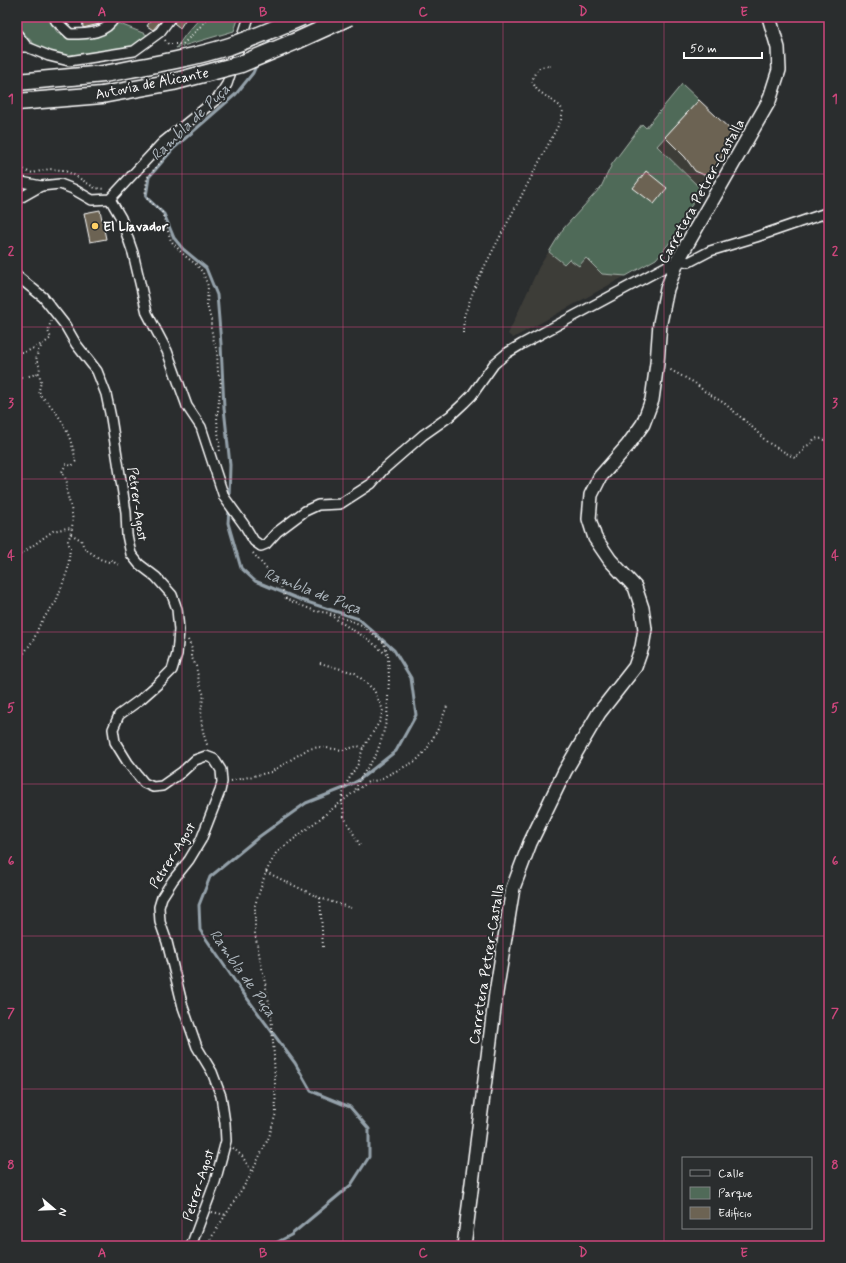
<svg xmlns="http://www.w3.org/2000/svg" width="846" height="1263" viewBox="0 0 846 1263" font-family="Mynerve,sans-serif">
<style>
.built{fill:#3e3d39}
.green{fill:#506a58;stroke:#a8b4ac}
.lines{fill:none;stroke-linecap:round;stroke-linejoin:round}
.stream{stroke:#94a1aa;stroke-width:3}
.building{fill:#6c6353;stroke:#fff}
.street-casing{stroke:#fff;stroke-width:12}
.secondary-casing{stroke:#fff;stroke-width:16}
.highway-casing{stroke:#fff;stroke-width:19}
.path{stroke:#fff;stroke-width:2;stroke-dasharray:1 3;stroke-linecap:butt}
.street{stroke:#2a2d2e;stroke-width:9}
.secondary{stroke:#2a2d2e;stroke-width:13}
.highway{stroke:#2a2d2e;stroke-width:16}
.highway-bridge-casing{stroke:#fff;stroke-width:19;stroke-linecap:butt}
.highway-bridge{stroke:#2a2d2e;stroke-width:16}
.grid{fill:none;stroke:#ce467c;stroke-width:1;stroke-opacity:0.55}
.poi-dot{fill:#ffd166;stroke:#2a2d2e;stroke-width:1.5}
.labels{text-anchor:middle;stroke-width:4;stroke-linejoin:round;paint-order:stroke}
.street-label{font-size:14px;fill:#fff;stroke:#2a2d2e}
.poi-label{font-size:14px;font-weight:bold;fill:#fff;stroke:#2a2d2e;text-anchor:start}
.water-label{font-size:15px;font-style:italic;fill:#afb8bf;stroke:#2a2d2e}
.neatline{fill:none;stroke:#ce467c;stroke-width:1.5}
.grid-label{font-size:13px;text-anchor:middle;font-weight:bold;fill:#ce467c}
</style>
<rect width="100%" height="100%" fill="#2a2d2e"/>
<filter id="ink" filterUnits="userSpaceOnUse"><feTurbulence type="fractalNoise" baseFrequency=".025" numOctaves="2"/><feDisplacementMap in="SourceGraphic" scale="8" xChannelSelector="R" yChannelSelector="G"/><feConvolveMatrix kernelMatrix="1 2 1 2 8 2 1 2 1" color-interpolation-filters="sRGB"/></filter>
<g filter="url(#ink)">
<path class="built" d="M 682,84 L 734,133 L 703,191 L 687,211 L 692,216 L 656,259 L 513,338 L 508,334 L 539,267 L 563,229 L 601,187 L 612,164 L 642,124 L 646,128 Z"/>
<g class="green">
<path d="M 17,17 L 48,17 L 57,32 L 71,38 L 92,37 L 109,29 L 115,22 L 148,35 L 133,49 L 70,57 L 53,53 L 36,46 L 17,26 Z"/>
<path d="M 201,17 L 239,17 L 234,31 L 176,48 L 186,34 Z"/>
<path d="M 682,84 L 699,100 L 657,146 L 703,191 L 687,211 L 692,216 L 656,259 L 626,276 L 602,274 L 586,258 L 579,266 L 569,259 L 564,264 L 549,252 L 563,229 L 601,187 L 612,164 L 642,124 L 646,128 Z"/>
</g>
<g class="lines">
<g class="stream">
<path d="M 265,48 L 271,37"/>
<path d="M 229,499 L 230,465 L 224,408 L 221,344 L 217,295 L 206,268 L 183,249 L 174,238 L 164,214 L 146,197 L 149,177 L 173,149 L 236,94 L 253,73 L 257,64"/>
<path d="M 229,509 L 228,523 L 241,568 L 255,581 L 301,600 L 359,619 L 394,650 L 411,678 L 416,715 L 396,751 L 359,780 L 344,788 L 306,803 L 260,836 L 210,877 L 199,905 L 200,930 L 241,990 L 295,1063 L 311,1091 L 350,1107 L 369,1129 L 369,1157 L 351,1185 L 291,1235 L 270,1246"/>
</g>
</g>
<g class="building">
<path d="M 82,17 L 98,17 L 99,24 L 83,28 Z"/>
<path d="M 153,17 L 164,17 L 153,30 L 147,26 Z"/>
<path d="M 177,17 L 187,17 L 180,28 L 174,23 Z"/>
<path d="M 699,100 L 734,133 L 711,178 L 695,171 L 685,157 L 665,137 Z"/>
<path d="M 646,171 L 667,188 L 654,204 L 633,188 Z"/>
<path d="M 100,210 L 106,239 L 90,242 L 84,213 Z"/>
</g>
<g class="lines">
<g class="street-casing">
<g id="street">
<path d="M 54,17 L 56,21 L 70,34 C 88,34 106,34 115,17"/>
<path d="M 17,34 L 27,47"/>
<path d="M 17,47 L 27,47 L 49,56 L 69,61 L 134,51 L 160,32 L 171,17"/>
<path d="M 17,181 L 41,186 L 60,184 L 73,189 L 92,200 L 110,199 L 162,143 L 218,98 L 227,84 L 249,17"/>
<path d="M 18,199 L 41,186"/>
<path d="M 110,199 L 121,218 L 133,253 L 147,313 L 167,351 L 187,406 L 201,427 L 224,497 L 245,526 L 254,541 L 261,546 L 266,544 L 277,532 L 305,511 L 318,505 L 340,504 L 371,484 L 383,470 L 423,435 L 450,416 L 464,403 L 472,395 L 494,364 L 507,353 L 522,344 L 678,260 L 689,262 L 710,251 L 756,237 L 829,212"/>
<path d="M 17,276 L 43,297 L 65,325 L 76,344 L 97,371 L 106,394 L 111,418 L 126,512 L 127,535 L 131,554 L 139,564 L 156,577 L 172,595 L 177,609 L 179,630 L 177,654 L 172,670 L 158,684 L 141,699 L 119,715 L 113,729 L 115,742 L 128,763 L 144,783 L 153,787 L 162,786 L 182,772 L 195,760 L 206,756 L 214,759 L 221,770 L 222,782 L 220,791 L 201,840 L 189,860 L 173,880 L 162,897 L 159,907 L 160,922 L 167,942 L 183,1007 L 197,1047 L 212,1072 L 221,1096 L 225,1123 L 226,1141 L 215,1182 L 191,1246"/>
</g>
</g>
<g class="secondary-casing">
<path id="secondary" d="M 464,1246 L 496,993 L 513,888 L 530,843 L 565,771 L 599,713 L 635,667 L 642,647 L 645,629 L 642,608 L 635,587 L 610,560 L 595,538 L 589,519 L 591,495 L 600,477 L 628,445 L 643,424 L 652,400 L 657,363 L 660,323 L 667,289 L 678,260 L 769,101 L 779,70 L 778,48 L 769,17"/>
</g>
<g class="highway-casing">
<g id="highway">
<path d="M 17,82 L 104,74"/>
<path d="M 17,102 L 102,95"/>
</g>
</g>
<g class="path">
<path d="M 165,40 L 168,44 L 183,44 L 210,17"/>
<path d="M 172,149 L 147,178 L 145,197 L 162,212 L 171,241 L 185,256 L 197,265 L 203,273 L 208,286 L 207,305 L 211,320 L 211,328 L 214,342 L 217,351 L 218,373 L 221,381 L 217,420 L 220,452"/>
<path d="M 17,165 L 26,171 L 33,173 L 49,169 L 63,170 L 74,175 L 95,188 L 104,189"/>
<path d="M 463,333 L 464,316 L 478,279 L 561,120 L 563,111 L 560,106 L 537,90 L 532,81 C 536,69 538,66 551,66"/>
<path d="M 17,353 L 28,351 L 42,344"/>
<path d="M 667,368 L 695,383 L 704,391 L 724,403 L 750,425 L 767,442 L 795,458 L 803,451 L 804,447 L 811,444 L 814,439 L 818,438 L 829,441"/>
<path d="M 17,377 L 26,377 L 39,373"/>
<path d="M 71,534 L 81,540 L 84,548 L 100,559 L 109,562 L 112,560 L 116,564 L 119,565"/>
<path d="M 253,553 L 281,586 L 286,599 L 315,611 L 329,613 L 362,625 L 384,643 L 388,655 L 389,679 L 387,718 L 382,738 L 376,755 L 359,780 L 355,791"/>
<path d="M 17,557 L 53,531 L 67,528 L 72,529"/>
<path d="M 330,615 L 348,627 L 368,639 L 387,655"/>
<path d="M 188,640 L 192,649 L 191,656 L 196,666 L 200,686 L 204,695 C 199,713 201,730 208,747"/>
<path d="M 17,663 L 34,639 L 39,626 L 48,612 L 56,602 L 68,569 L 70,548 L 68,541 C 76,521 72,512 67,493 C 67,489 67,486 67,483 C 66,479 64,475 62,472 L 66,464 L 72,466 L 76,461 C 70,433 61,414 40,395 L 39,390 L 41,382 L 39,373 L 40,367 L 36,360 L 38,351 L 43,344 L 51,338 L 48,331 L 51,321"/>
<path d="M 320,663 L 355,673 L 374,690 L 383,710 L 380,721 L 363,748 L 358,764 L 349,779 L 344,788 L 342,802 L 344,817 L 361,847"/>
<path d="M 231,781 L 271,772 L 308,749 L 319,747 L 343,750 L 358,746 L 363,748"/>
<path d="M 266,872 L 320,898 L 323,947"/>
<path d="M 320,898 L 351,908"/>
<path d="M 233,1148 L 242,1156 L 252,1172"/>
<path d="M 212,1212 L 226,1215"/>
<path d="M 206,1246 L 249,1178 L 269,1137 L 276,1113 L 274,1057 L 271,1012 L 255,934 L 255,905 L 266,872 L 276,853 L 354,792 L 368,782 L 378,780 L 416,761 L 427,749 L 439,727 L 447,706"/>
</g>
<use href="#street" class="street"/>
<use href="#secondary" class="secondary"/>
<use href="#highway" class="highway"/>
<g class="highway-bridge-casing">
<g id="highway-bridge">
<path d="M 104,74 C 146,66 189,59 230,46 C 254,38 278,27 302,17"/>
<path d="M 102,95 L 173,82 L 241,64 L 294,42 L 349,17"/>
</g>
</g>
<use href="#highway-bridge" class="highway-bridge"/>
</g>
</g>
<path class="grid" d="M 182,17 L 182,1246M 343,17 L 343,1246M 503,17 L 503,1246M 664,17 L 664,1246M 17,174 L 829,174M 17,327 L 829,327M 17,479 L 829,479M 17,632 L 829,632M 17,784 L 829,784M 17,936 L 829,936M 17,1089 L 829,1089"/>
<circle class="poi-dot" cx="95" cy="226" r="4"/>
<g class="labels">
<g class="street-label">
<text transform="translate(152 83) rotate(-11)" y="5">Autovía de Alicante</text>
<text transform="translate(701 191) rotate(-61)" y="5">Carretera Petrer-Castalla</text>
<text transform="translate(138 504) rotate(82)" y="5">Petrer-Agost</text>
<text transform="translate(172 855) rotate(-58)" y="5">Petrer-Agost</text>
<text transform="translate(486 964) rotate(-81)" y="5">Carretera Petrer-Castalla</text>
<text transform="translate(198 1185) rotate(-72)" y="5">Petrer-Agost</text>
</g>
<g class="poi-label">
<text x="103" y="231">El Llavador</text>
</g>
<g class="water-label">
<text transform="translate(190 122) rotate(-44)" y="5">Rambla de Puça</text>
<text transform="translate(313 591) rotate(21)" y="5">Rambla de Puça</text>
<text transform="translate(243 973) rotate(55)" y="5">Rambla de Puça</text>
</g>
</g>
<rect width="846" height="1263" fill="none" stroke="#2a2d2e" stroke-width="44"/>
<rect x="682" y="1157" width="130" height="72" fill="#2a2d2e" stroke="#7f8182"/>
<rect x="690" y="1170" width="20" height="6" fill="#2a2d2e" stroke="#7f8182"/>
<text x="718" y="1177" font-size="12" fill="#ffffff">Calle</text>
<rect x="690" y="1187" width="20" height="12" fill="#506a58" stroke="#7f8182"/>
<text x="718" y="1197" font-size="12" fill="#ffffff">Parque</text>
<rect x="690" y="1207" width="20" height="12" fill="#6c6353" stroke="#7f8182"/>
<text x="718" y="1217" font-size="12" fill="#ffffff">Edificio</text>
<g transform="translate(54 1209) rotate(109)" stroke="#2a2d2e" stroke-width="3" paint-order="stroke">
<path d="M0-3L7 15L0 10L-7 15Z" fill="#ffffff"/>
<text y="-6" font-size="11" font-weight="bold" text-anchor="middle" fill="#ffffff">N</text>
</g>
<path d="M684 52v6h78v-6" fill="none" stroke="#ffffff" stroke-width="2"/>
<text x="690" y="52" font-size="12" fill="#ffffff" stroke="#2a2d2e" stroke-width="3" paint-order="stroke">50 m</text>
<rect x="22" y="22" width="802" height="1219" class="neatline"/>
<g class="grid-label">
<text x="102" y="16">A</text>
<text x="263" y="16">B</text>
<text x="423" y="16">C</text>
<text x="583" y="16">D</text>
<text x="744" y="16">E</text>
<text x="11" y="103">1</text>
<text x="835" y="103">1</text>
<text x="11" y="255">2</text>
<text x="835" y="255">2</text>
<text x="11" y="407">3</text>
<text x="835" y="407">3</text>
<text x="11" y="560">4</text>
<text x="835" y="560">4</text>
<text x="11" y="712">5</text>
<text x="835" y="712">5</text>
<text x="11" y="865">6</text>
<text x="835" y="865">6</text>
<text x="11" y="1017">7</text>
<text x="835" y="1017">7</text>
<text x="11" y="1169">8</text>
<text x="835" y="1169">8</text>
<text x="102" y="1257">A</text>
<text x="263" y="1257">B</text>
<text x="423" y="1257">C</text>
<text x="583" y="1257">D</text>
<text x="744" y="1257">E</text>
</g>
</svg>
